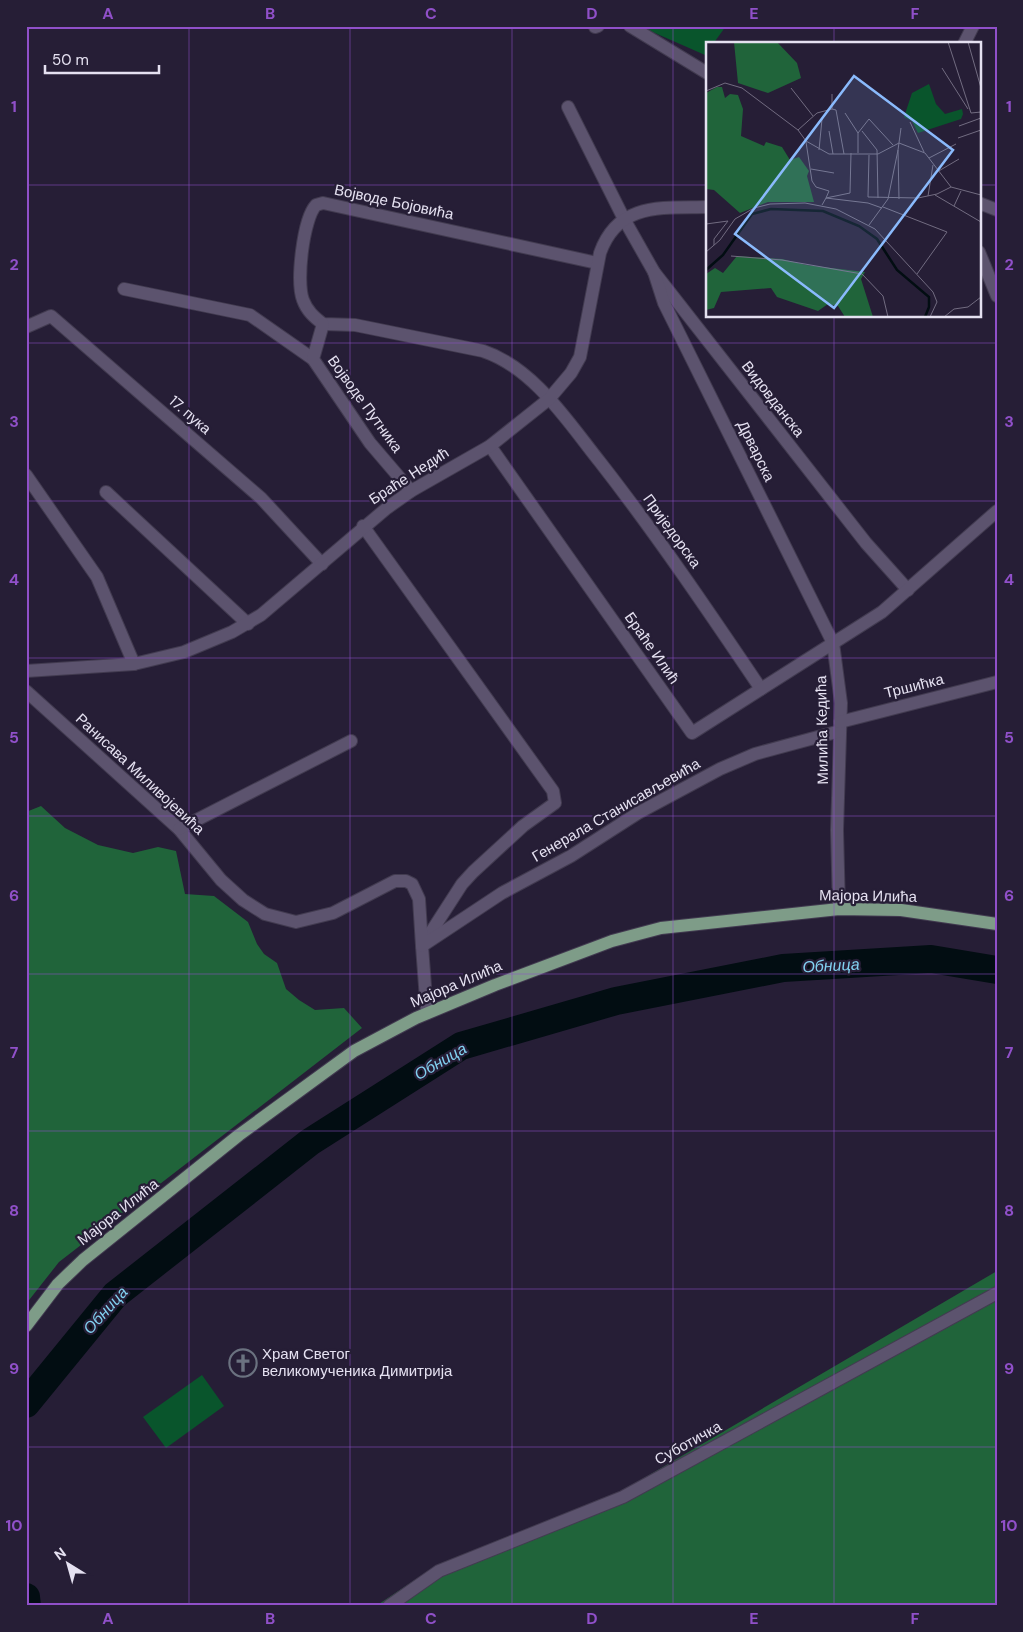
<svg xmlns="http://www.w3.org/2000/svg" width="1023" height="1632" viewBox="0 0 1023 1632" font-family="'DM Sans',sans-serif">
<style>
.green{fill:#09552c}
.forest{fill:#20643a}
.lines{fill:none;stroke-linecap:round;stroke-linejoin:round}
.river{stroke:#020d12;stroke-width:28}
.minor-casing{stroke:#423b50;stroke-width:14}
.primary-casing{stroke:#423b50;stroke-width:14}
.minor{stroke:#5c536e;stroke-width:12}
.primary{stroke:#7e9c88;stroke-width:12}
.grid{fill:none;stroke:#9050c9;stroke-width:1;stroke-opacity:0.55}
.labels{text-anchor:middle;stroke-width:4.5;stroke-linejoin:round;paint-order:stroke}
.street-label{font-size:15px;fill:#e5e1f1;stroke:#261e36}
.poi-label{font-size:15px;fill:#e5e1f1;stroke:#261e36;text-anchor:start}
.water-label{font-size:16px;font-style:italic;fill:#82d1f1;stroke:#261e36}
.inset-river{fill:none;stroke:#020d12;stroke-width:2.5}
.inset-road{fill:none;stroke:#726c81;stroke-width:1}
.view{fill:#8abafc;fill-opacity:0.15;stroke:#8abafc;stroke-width:2.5}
.inset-edge{fill:none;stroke:#e5e1f1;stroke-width:2.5}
.neatline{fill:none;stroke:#9050c9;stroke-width:2}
.grid-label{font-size:16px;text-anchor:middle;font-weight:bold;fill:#9050c9}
</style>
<rect width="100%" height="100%" fill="#261e36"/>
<g class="green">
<path d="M 639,26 L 726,26 L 713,44 L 707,44 L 705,55 Z"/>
<path d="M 202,1375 L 224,1406 L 166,1448 L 143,1417 Z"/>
</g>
<g class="forest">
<path d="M 41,806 L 65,828 L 98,845 L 133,853 L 158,847 L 176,851 L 185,894 L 214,896 L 248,922 L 257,944 L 264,954 L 277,963 L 286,989 L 299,1000 L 315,1010 L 344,1008 L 362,1028 L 59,1262 L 26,1304 L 26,812 Z"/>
<path d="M 997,1271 L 997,1606 L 376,1606 L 437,1565 L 622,1491 Z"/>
</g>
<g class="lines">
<g class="river">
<path d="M 26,1404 L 115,1295 L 310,1142 L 461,1046 L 616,1001 L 783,968 L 931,959 L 997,970"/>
<path d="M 26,1597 L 27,1606"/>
</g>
<g class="minor-casing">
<g id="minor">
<path d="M 630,26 L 707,73"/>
<path d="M 595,27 L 598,26"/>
<path d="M 964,44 L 973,26"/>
<path d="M 568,107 L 624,219 L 654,272 L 866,543 L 908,590"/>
<path d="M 979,203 L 997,210"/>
<path d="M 979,252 L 997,296"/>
<path d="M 597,263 L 323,203 L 316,205 C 303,219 296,282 303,300 C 307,311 314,317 323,324 L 355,325 L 483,351 C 534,368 568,422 600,462 C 657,535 709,612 761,689"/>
<path d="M 654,272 L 664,303 L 833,643 L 841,703 L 837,830 L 839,909"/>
<path d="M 124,289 L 250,315 L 313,359"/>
<path d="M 323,324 L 313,359 L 370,443 L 411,491"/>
<path d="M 26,327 L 51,316 L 261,498 L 322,564"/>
<path d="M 490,446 L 692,733 L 882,612 L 997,511"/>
<path d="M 26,475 L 97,577 L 134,664"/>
<path d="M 106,492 L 248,624"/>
<path d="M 363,526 L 553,791 L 555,803 L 523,826 L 473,872 L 462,884 L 422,946 L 427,1013"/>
<path d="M 26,671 L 134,664 L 184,652 L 232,632 L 261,615 L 387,508 L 411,491 L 490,446 L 549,399 L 571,373 L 580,357 L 600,253 C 618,202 662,208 707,207"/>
<path d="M 26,691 L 179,829 L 221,880 L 243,900 L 265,914 L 296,922 L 333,913 L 395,881 L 406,881 L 412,884 L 419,899 L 422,946 L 502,893 L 571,856 L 638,813 L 720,769 L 755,754 L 840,731"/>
<path d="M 840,722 L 997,682"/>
<path d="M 179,829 L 351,741"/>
<path d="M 389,1606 L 439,1571 L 623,1497 L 997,1293"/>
</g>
</g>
<g class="primary-casing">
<path id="primary" d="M 26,1326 L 58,1284 L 83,1260 L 239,1135 L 354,1051 L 416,1018 L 495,985 L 612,941 L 661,928 L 839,909 L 901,910 L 997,924"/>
</g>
<use href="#minor" class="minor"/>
<use href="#primary" class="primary"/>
</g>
<path class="grid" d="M 189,26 L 189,1606M 350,26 L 350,1606M 512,26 L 512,1606M 673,26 L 673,1606M 834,26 L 834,44M 26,185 L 707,185M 979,185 L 997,185M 834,316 L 834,1606M 26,343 L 997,343M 26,501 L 997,501M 26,658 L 997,658M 26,816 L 997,816M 26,974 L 997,974M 26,1131 L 997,1131M 26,1289 L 997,1289M 26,1447 L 997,1447"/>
<defs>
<g id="church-ring" transform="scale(1.4375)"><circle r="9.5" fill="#261e36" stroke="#6b7280" stroke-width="1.5"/><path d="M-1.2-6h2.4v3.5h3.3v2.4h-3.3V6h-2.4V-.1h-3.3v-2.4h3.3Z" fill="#6b7280"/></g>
</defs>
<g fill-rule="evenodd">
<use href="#church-ring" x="243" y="1363"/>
</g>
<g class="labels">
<g class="street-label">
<text transform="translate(394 202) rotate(12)" y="5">Војводе Бојовића</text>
<text transform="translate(773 399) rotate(52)" y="5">Видовданска</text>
<text transform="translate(365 404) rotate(54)" y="5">Војводе Путника</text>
<text transform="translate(190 415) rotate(41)" y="5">17. пука</text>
<text transform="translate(756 451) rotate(64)" y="5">Дрварска</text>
<text transform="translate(409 476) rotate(-33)" y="5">Браће Недић</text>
<text transform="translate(672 531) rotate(54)" y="5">Приједорска</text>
<text transform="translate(652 648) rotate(55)" y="5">Браће Илић</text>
<text transform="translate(914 686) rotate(-14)" y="5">Тршићка</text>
<text transform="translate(822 730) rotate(-91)" y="5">Милића Кедића</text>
<text transform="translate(140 774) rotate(43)" y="5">Ранисава Миливојевића</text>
<text transform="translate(616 810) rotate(-30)" y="5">Генерала Станисављевића</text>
<text transform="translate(868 896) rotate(1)" y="5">Мајора Илића</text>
<text transform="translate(456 984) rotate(-23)" y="5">Мајора Илића</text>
<text transform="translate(118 1212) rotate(-38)" y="5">Мајора Илића</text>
<text transform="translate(688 1443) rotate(-29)" y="5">Суботичка</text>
</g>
<g class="poi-label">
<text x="262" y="1359">Храм Светог<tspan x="262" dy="17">великомученика Димитрија</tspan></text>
</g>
<g class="water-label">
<text transform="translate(831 965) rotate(-3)" y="6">Обница</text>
<text transform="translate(440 1061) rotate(-30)" y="6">Обница</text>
<text transform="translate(105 1310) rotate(-48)" y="6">Обница</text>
</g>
</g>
<g transform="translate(706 42)">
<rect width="275" height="275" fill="#261e36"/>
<path d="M 223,42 L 230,62 L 239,72 L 256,67 L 257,72 L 255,77 L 212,91 L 206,79 L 198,75 L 206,51 Z" fill="#09552c"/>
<path d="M 28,0 L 71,0 L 91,21 L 95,36 L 62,51 L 32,41 ZM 11,45 L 16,45 L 19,56 L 24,52 L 32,53 L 37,67 L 35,94 L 58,104 L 60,100 L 76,105 L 84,118 L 93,115 L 103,129 L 101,134 L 108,160 L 62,160 L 34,171 L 8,148 L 0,147 L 0,51 ZM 31,214 L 76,217 L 100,223 L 159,230 L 155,237 L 167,275 L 139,275 L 132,264 L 122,262 L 112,269 L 71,255 L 65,246 L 15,250 L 8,266 L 0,268 L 0,232 L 9,226 L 17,231 Z" fill="#20643a"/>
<path class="inset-river" d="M 0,228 L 17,213 L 46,172 L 65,167 L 117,169 L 153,184 L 171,197 L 191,228 L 223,255 L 223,265 L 219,275"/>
<path class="inset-road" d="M 242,0 L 265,71 L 275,70M 262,0 L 275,46M 236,26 L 262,67M 85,46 L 107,74M 0,49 L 19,41 L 36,46 L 92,88 L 100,99 L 123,112 L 172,112 L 193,101M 126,67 L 130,68 L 138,112M 139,71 L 152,91M 204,80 L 218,110M 253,84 L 275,76M 92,88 L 111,71 L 126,67 L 126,52M 123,89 L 127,112M 156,89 L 171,108 L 172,156M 252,96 L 275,88M 100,100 L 106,139 L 110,145 L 123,149 L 120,156 L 162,161 L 176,166M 193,101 L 219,111 L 245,145 L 275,153M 113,108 L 116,77M 152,111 L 152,91 L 163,77 L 187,103M 163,113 L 162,155 L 212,156 L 231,152 L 245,145M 223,116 L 250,102M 105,127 L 128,131M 231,130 L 253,117M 229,153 L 275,180M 222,154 L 227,123M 193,157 L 192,108 L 195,86M 116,163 L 120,156 L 144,151 L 145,111M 248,164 L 255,149M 177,165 L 241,190 L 211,232M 0,182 L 22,179 L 8,197 L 8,203M 163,183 L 182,157 L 192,108M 0,210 L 14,198 L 29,177 L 48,166 L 64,162 L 99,161 L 130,167 L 169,187 L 227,250 L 231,260 L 224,275M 25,214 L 76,218 L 156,232 L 177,254 L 182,275M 238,275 L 248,267 L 262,265 L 275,255"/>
<path class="view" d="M 148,34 L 247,108 L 128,266 L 29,192 Z"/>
<rect width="275" height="275" class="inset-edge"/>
</g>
<rect width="1023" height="1632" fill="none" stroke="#261e36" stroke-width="55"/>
<g transform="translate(68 1564) rotate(323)" stroke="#261e36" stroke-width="4" paint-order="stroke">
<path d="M0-4L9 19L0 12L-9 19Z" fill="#e5e1f1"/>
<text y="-8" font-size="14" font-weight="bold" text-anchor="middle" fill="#e5e1f1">N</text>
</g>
<path d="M45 65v8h114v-8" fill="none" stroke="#e5e1f1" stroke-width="2.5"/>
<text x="52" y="65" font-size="15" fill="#e5e1f1" stroke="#261e36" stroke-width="4" paint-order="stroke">50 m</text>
<rect x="28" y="28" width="968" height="1576" class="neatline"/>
<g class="grid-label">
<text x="108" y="19">A</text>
<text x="270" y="19">B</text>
<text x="431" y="19">C</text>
<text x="592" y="19">D</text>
<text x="754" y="19">E</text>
<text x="915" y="19">F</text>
<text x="14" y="112">1</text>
<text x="1009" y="112">1</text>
<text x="14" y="270">2</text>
<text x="1009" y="270">2</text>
<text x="14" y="427">3</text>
<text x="1009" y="427">3</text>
<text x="14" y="585">4</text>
<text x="1009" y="585">4</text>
<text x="14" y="743">5</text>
<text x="1009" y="743">5</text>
<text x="14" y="901">6</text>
<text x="1009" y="901">6</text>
<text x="14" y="1058">7</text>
<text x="1009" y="1058">7</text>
<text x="14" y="1216">8</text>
<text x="1009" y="1216">8</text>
<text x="14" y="1374">9</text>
<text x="1009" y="1374">9</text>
<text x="14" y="1531">10</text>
<text x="1009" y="1531">10</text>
<text x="108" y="1624">A</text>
<text x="270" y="1624">B</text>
<text x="431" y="1624">C</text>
<text x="592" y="1624">D</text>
<text x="754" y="1624">E</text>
<text x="915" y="1624">F</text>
</g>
</svg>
